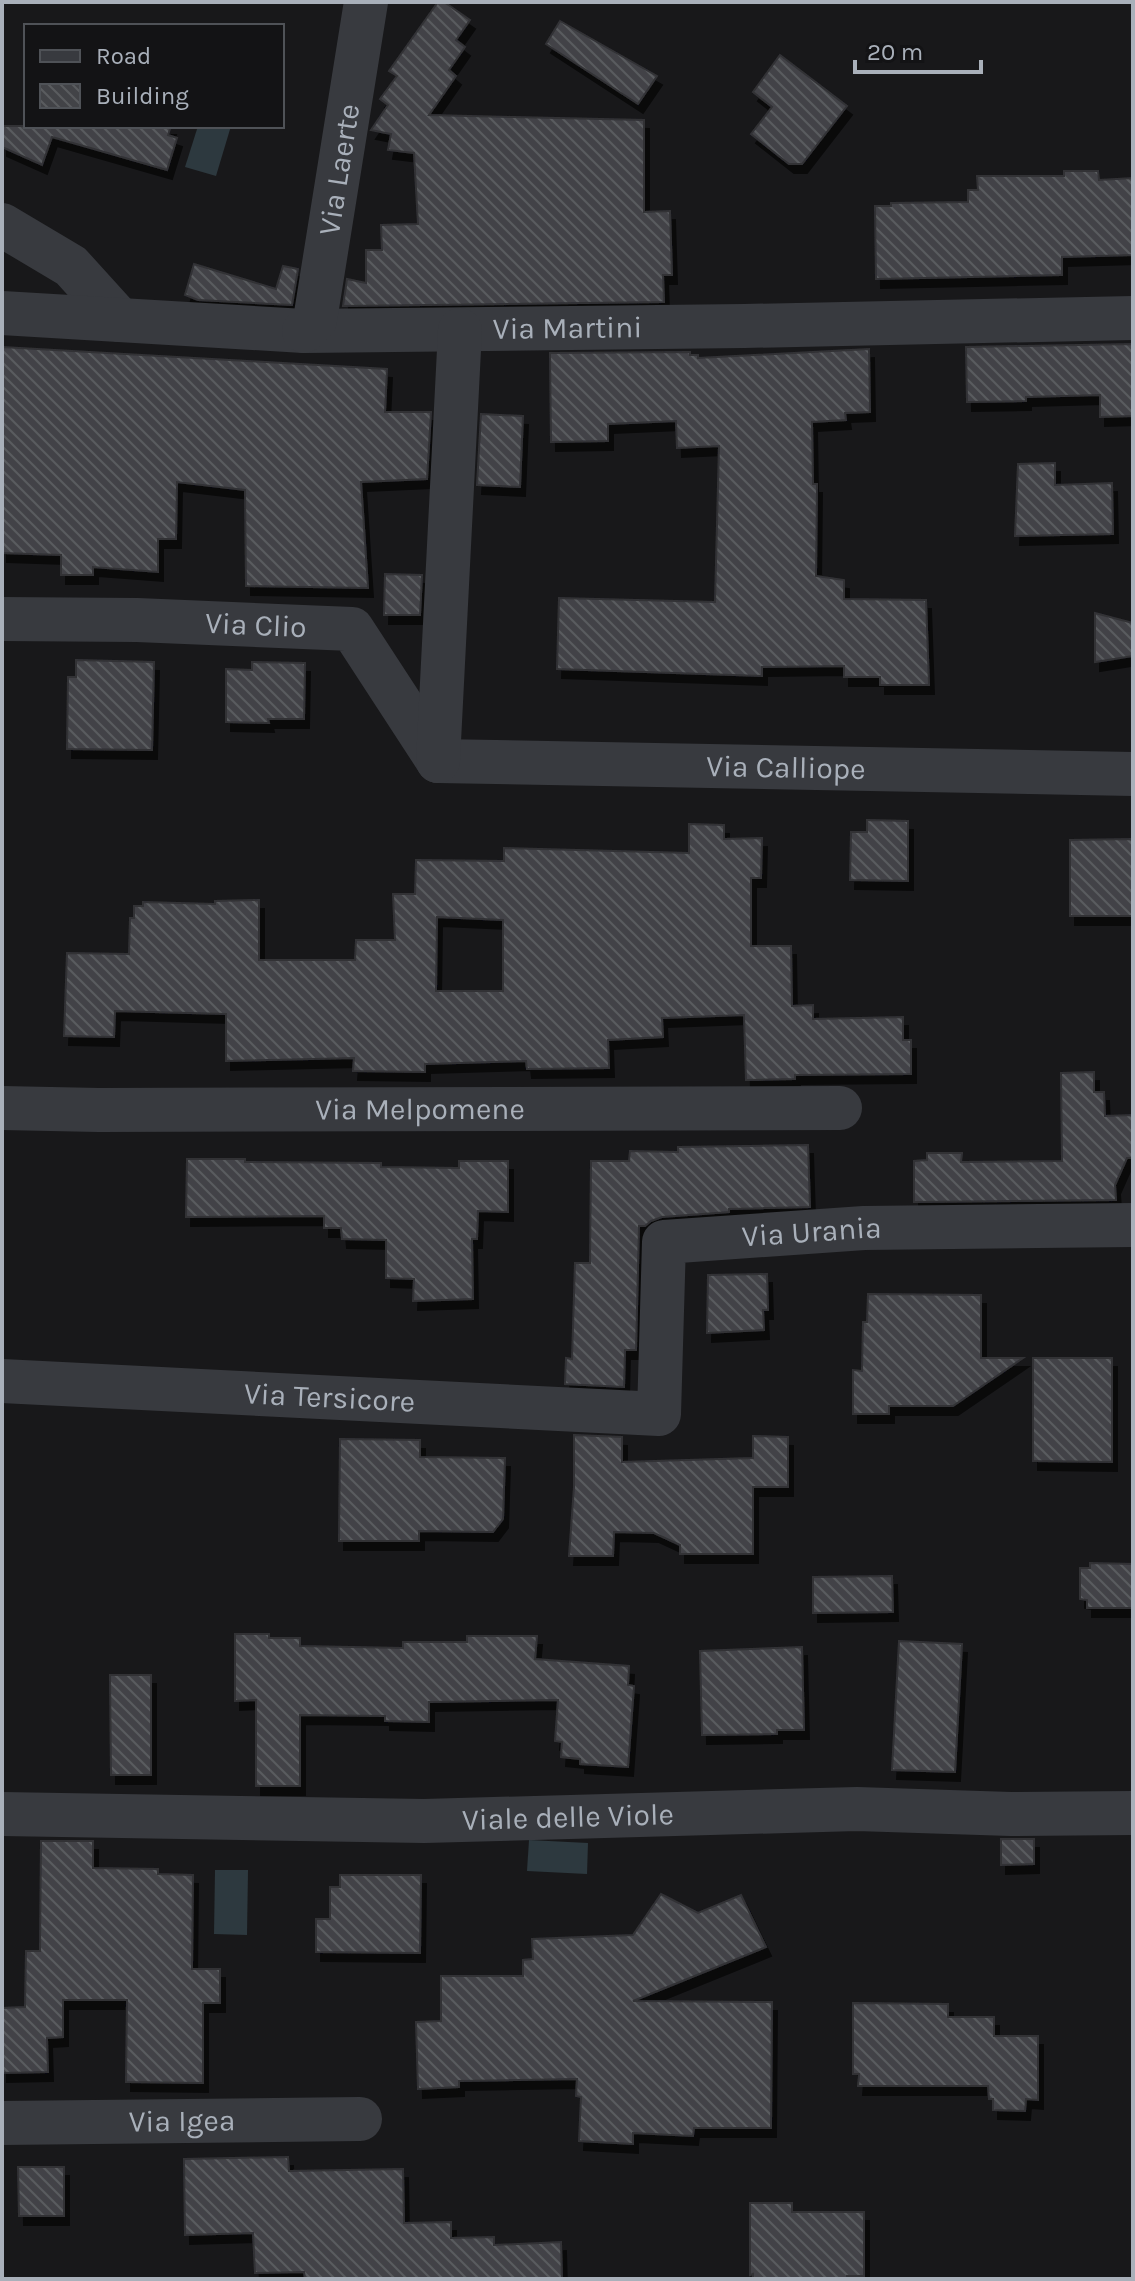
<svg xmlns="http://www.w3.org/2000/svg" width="1135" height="2281" viewBox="0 0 1135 2281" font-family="Karla,sans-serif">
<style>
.water{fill:#2d393f}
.building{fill:url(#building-back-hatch);stroke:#323236;stroke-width:2;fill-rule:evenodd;filter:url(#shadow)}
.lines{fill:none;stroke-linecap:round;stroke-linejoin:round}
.street{stroke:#383a3f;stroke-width:44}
.labels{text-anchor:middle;stroke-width:7;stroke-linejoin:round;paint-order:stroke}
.street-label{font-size:30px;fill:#a9b0ba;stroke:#131315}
</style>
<defs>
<pattern id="building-back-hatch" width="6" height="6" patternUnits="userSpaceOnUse" patternTransform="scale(2)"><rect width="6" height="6" fill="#424347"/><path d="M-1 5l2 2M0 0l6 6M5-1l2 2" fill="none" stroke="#5a5c5f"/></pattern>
<filter id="shadow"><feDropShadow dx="5" dy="9" stdDeviation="0" flood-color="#0009"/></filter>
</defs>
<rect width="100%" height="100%" fill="#18181a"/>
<g class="water">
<path d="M 198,126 L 231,126 L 216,176 L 185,167 Z"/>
<path d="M 529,1840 L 588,1843 L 587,1874 L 527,1871 Z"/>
<path d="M 215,1870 L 248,1870 L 247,1935 L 214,1934 Z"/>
</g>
<g class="building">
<path d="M 438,2 L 444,2 L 470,20 L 456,40 L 465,47 L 449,70 L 456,76 L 429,115 L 644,120 L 644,212 L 670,211 L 672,275 L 663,275 L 664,302 L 343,306 L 347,279 L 366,283 L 366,250 L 382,250 L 381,225 L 418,224 L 414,153 L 388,150 L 391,134 L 371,130 L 388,105 L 380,99 L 397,76 L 389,71 Z"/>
<path d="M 560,21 L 657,76 L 638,104 L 546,44 Z"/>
<path d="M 780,55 L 847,106 L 802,164 L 789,164 L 751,134 L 772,107 L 753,92 Z"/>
<path d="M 2,126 L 171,126 L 168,135 L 177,138 L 167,170 L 52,137 L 42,165 L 2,147 Z"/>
<path d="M 1064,171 L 1098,171 L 1099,180 L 1133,178 L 1133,255 L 1062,257 L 1062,275 L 876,279 L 875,206 L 891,206 L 891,203 L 968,202 L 968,190 L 978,190 L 977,176 L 1064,176 Z"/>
<path d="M 194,264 L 276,289 L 283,266 L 298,269 L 292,305 L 198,300 L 185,295 Z"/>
<path d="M 1133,344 L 1133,416 L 1100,417 L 1100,395 L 1026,397 L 1026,401 L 967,402 L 966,347 Z"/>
<path d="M 2,347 L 387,369 L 385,412 L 431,412 L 427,479 L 361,482 L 368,588 L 246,586 L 245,490 L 177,482 L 176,539 L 158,539 L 158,572 L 93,567 L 93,575 L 61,575 L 61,555 L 2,553 Z"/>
<path d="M 869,349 L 870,412 L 845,413 L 846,420 L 812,422 L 813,484 L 817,484 L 816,576 L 844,580 L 844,599 L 926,600 L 929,685 L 880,685 L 880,677 L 844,677 L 844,666 L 762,667 L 762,676 L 557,669 L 559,598 L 715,602 L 719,446 L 677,448 L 676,421 L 608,424 L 608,441 L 551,442 L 550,353 L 690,352 L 690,355 L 698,355 L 698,358 Z"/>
<path d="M 481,414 L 523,416 L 520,487 L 477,485 Z"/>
<path d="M 1055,463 L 1055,485 L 1112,483 L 1113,534 L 1015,536 L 1018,464 Z"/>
<path d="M 385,574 L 422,575 L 420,615 L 384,615 Z"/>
<path d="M 1095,613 L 1133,623 L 1133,656 L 1095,662 Z"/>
<path d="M 76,660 L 154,662 L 152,750 L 67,749 L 68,677 L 76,677 Z"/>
<path d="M 252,662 L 305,663 L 304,719 L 268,719 L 269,723 L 226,722 L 226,669 L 252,670 Z"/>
<path d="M 867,820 L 908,821 L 908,881 L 850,880 L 851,832 L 867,832 Z"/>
<path d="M 689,824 L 724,825 L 724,839 L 762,838 L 761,878 L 751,878 L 751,946 L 791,946 L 792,1006 L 813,1005 L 813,1019 L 903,1017 L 903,1040 L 911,1040 L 911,1074 L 795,1075 L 795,1079 L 746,1080 L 744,1015 L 662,1018 L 663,1037 L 608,1040 L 609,1068 L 527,1069 L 526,1061 L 425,1064 L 425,1072 L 353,1071 L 354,1058 L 226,1061 L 226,1014 L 115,1011 L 114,1037 L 64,1036 L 67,953 L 129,954 L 130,918 L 134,918 L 134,906 L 143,906 L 143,902 L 215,904 L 215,901 L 259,900 L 259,960 L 355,960 L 356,940 L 395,940 L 393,894 L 415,894 L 416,860 L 504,861 L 504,848 L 689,853 ZM 437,917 L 503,920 L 503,991 L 436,991 Z"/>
<path d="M 1132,839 L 1132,916 L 1070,916 L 1070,840 Z"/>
<path d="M 1094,1072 L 1094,1092 L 1104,1092 L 1105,1116 L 1133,1115 L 1133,1158 L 1127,1158 L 1115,1185 L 1116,1200 L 914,1202 L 914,1161 L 927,1160 L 927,1153 L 962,1153 L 961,1162 L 1062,1161 L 1061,1073 Z"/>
<path d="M 808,1145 L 810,1207 L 729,1209 L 729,1212 L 662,1217 L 651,1221 L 645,1226 L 639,1226 L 636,1350 L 625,1350 L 624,1387 L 565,1384 L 566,1358 L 572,1359 L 575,1263 L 590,1263 L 591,1161 L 629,1161 L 630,1151 L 678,1152 L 678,1147 Z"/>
<path d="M 187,1159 L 245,1159 L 245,1162 L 381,1163 L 381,1167 L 459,1168 L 459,1161 L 508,1161 L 508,1212 L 478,1211 L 477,1239 L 472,1239 L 473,1299 L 413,1301 L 414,1279 L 386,1278 L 386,1240 L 342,1239 L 341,1228 L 324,1228 L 324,1216 L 186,1217 Z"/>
<path d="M 767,1274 L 768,1310 L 763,1310 L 764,1330 L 707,1333 L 708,1275 Z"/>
<path d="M 868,1294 L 981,1295 L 981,1358 L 1023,1358 L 953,1406 L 889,1406 L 889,1414 L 853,1414 L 853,1370 L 862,1371 L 863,1322 L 867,1322 Z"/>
<path d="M 1033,1358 L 1112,1358 L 1112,1462 L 1033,1461 Z"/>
<path d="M 574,1435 L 622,1437 L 622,1462 L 753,1458 L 753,1436 L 788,1437 L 788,1487 L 753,1487 L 753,1554 L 680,1554 L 680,1545 L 654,1533 L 614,1532 L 613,1556 L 569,1556 L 574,1487 Z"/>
<path d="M 340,1439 L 420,1440 L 420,1457 L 505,1458 L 503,1519 L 493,1532 L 419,1531 L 419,1541 L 339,1541 Z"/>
<path d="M 1090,1563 L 1133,1564 L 1133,1608 L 1087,1608 L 1087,1600 L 1080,1599 L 1080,1568 L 1090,1568 Z"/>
<path d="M 892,1576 L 893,1612 L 813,1613 L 813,1577 Z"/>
<path d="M 235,1634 L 269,1634 L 269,1638 L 300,1638 L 300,1646 L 403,1648 L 403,1642 L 467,1642 L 467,1636 L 537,1636 L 535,1659 L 629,1666 L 628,1685 L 634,1686 L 628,1767 L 580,1764 L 580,1759 L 561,1757 L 562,1742 L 555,1741 L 558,1700 L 429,1702 L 429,1722 L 385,1721 L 385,1716 L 300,1715 L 300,1786 L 256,1786 L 256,1700 L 235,1701 Z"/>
<path d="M 899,1641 L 962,1644 L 955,1772 L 892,1770 Z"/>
<path d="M 802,1647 L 804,1730 L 777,1730 L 777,1734 L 702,1735 L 700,1651 Z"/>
<path d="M 110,1675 L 151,1675 L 151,1775 L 111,1775 Z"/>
<path d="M 1001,1839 L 1034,1839 L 1034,1864 L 1001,1865 Z"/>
<path d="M 41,1841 L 93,1841 L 93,1868 L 158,1869 L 158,1874 L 193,1875 L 192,1969 L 220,1969 L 220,2003 L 203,2003 L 203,2083 L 126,2082 L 127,2000 L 63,2000 L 63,2037 L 47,2038 L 48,2072 L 2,2073 L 2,2008 L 25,2007 L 26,1951 L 40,1951 Z"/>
<path d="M 340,1875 L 421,1875 L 420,1953 L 316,1952 L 316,1919 L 330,1919 L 330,1887 L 340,1887 Z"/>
<path d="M 661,1894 L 698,1913 L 741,1895 L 766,1947 L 633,2001 L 772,2002 L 771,2128 L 694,2128 L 693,2136 L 633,2133 L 633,2144 L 579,2141 L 581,2097 L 576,2096 L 577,2079 L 459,2081 L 459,2087 L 418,2089 L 416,2022 L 441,2021 L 441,1976 L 523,1976 L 523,1960 L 533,1959 L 532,1939 L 633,1935 Z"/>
<path d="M 853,2003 L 948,2004 L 948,2017 L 994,2017 L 994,2036 L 1038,2036 L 1038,2100 L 1026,2099 L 1025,2111 L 993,2110 L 993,2099 L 989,2099 L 988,2086 L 858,2086 L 859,2074 L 853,2074 Z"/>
<path d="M 288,2157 L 289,2171 L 403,2169 L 404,2223 L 451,2222 L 451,2238 L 494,2237 L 494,2245 L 561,2242 L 562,2279 L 305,2279 L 304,2272 L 255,2273 L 253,2233 L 185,2235 L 184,2159 Z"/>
<path d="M 18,2167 L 64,2167 L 64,2216 L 19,2216 Z"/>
<path d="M 750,2203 L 792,2203 L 792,2212 L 864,2212 L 864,2276 L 847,2276 L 847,2279 L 753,2279 L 753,2274 L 750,2275 Z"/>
</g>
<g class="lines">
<g class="street">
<path d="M 2,225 L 71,266 L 120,320"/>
<path id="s1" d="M 2,313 L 304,331 L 744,326 L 1133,318"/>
<path id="s2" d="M 304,331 L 315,320 L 366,2"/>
<path id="s3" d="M 2,619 L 137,620 L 352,629 L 438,761"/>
<path id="s4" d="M 438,761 L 1133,774"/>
<path d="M 438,761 L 460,330"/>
<path id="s5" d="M 2,1108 L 99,1110 L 840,1108"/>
<path id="s6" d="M 2,1381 L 659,1414 L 664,1242 L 864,1228 L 1133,1225"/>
<path id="s7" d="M 2,1814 L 424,1821 L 857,1809 L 1011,1814 L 1133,1813"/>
<path id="s8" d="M 2,2123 L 360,2119"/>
</g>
</g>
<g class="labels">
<g class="street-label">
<text dy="10" stroke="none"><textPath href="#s2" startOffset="168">Via Laerte</textPath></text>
<text dy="10" stroke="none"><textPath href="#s1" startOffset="566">Via Martini</textPath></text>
<text dy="10" stroke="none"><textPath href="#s3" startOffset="254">Via Clio</textPath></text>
<text dy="10" stroke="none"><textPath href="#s4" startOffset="348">Via Calliope</textPath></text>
<text dy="10" stroke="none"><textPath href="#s5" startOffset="418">Via Melpomene</textPath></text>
<text dy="10" stroke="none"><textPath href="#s6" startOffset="978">Via Urania</textPath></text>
<text dy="10" stroke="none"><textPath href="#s6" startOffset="328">Via Tersicore</textPath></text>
<text dy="10" stroke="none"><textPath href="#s7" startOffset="566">Viale delle Viole</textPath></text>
<text dy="10" stroke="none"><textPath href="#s8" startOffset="180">Via Igea</textPath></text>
</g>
</g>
<rect width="1135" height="2281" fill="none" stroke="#a9b0ba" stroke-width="8"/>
<rect x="24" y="24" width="260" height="104" fill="#131315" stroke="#4f5257" stroke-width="2"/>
<rect x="40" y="50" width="40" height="12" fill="#383a3f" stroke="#4f5257" stroke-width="2"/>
<text x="96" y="64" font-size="24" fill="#a9b0ba">Road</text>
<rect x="40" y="84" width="40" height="24" fill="url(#building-back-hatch)" stroke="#4f5257" stroke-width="2"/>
<text x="96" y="104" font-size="24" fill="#a9b0ba">Building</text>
<path d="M855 60v12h126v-12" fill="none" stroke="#a9b0ba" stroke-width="4"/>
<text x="867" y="60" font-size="24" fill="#a9b0ba" stroke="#131315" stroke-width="6" paint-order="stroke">20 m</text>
</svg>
